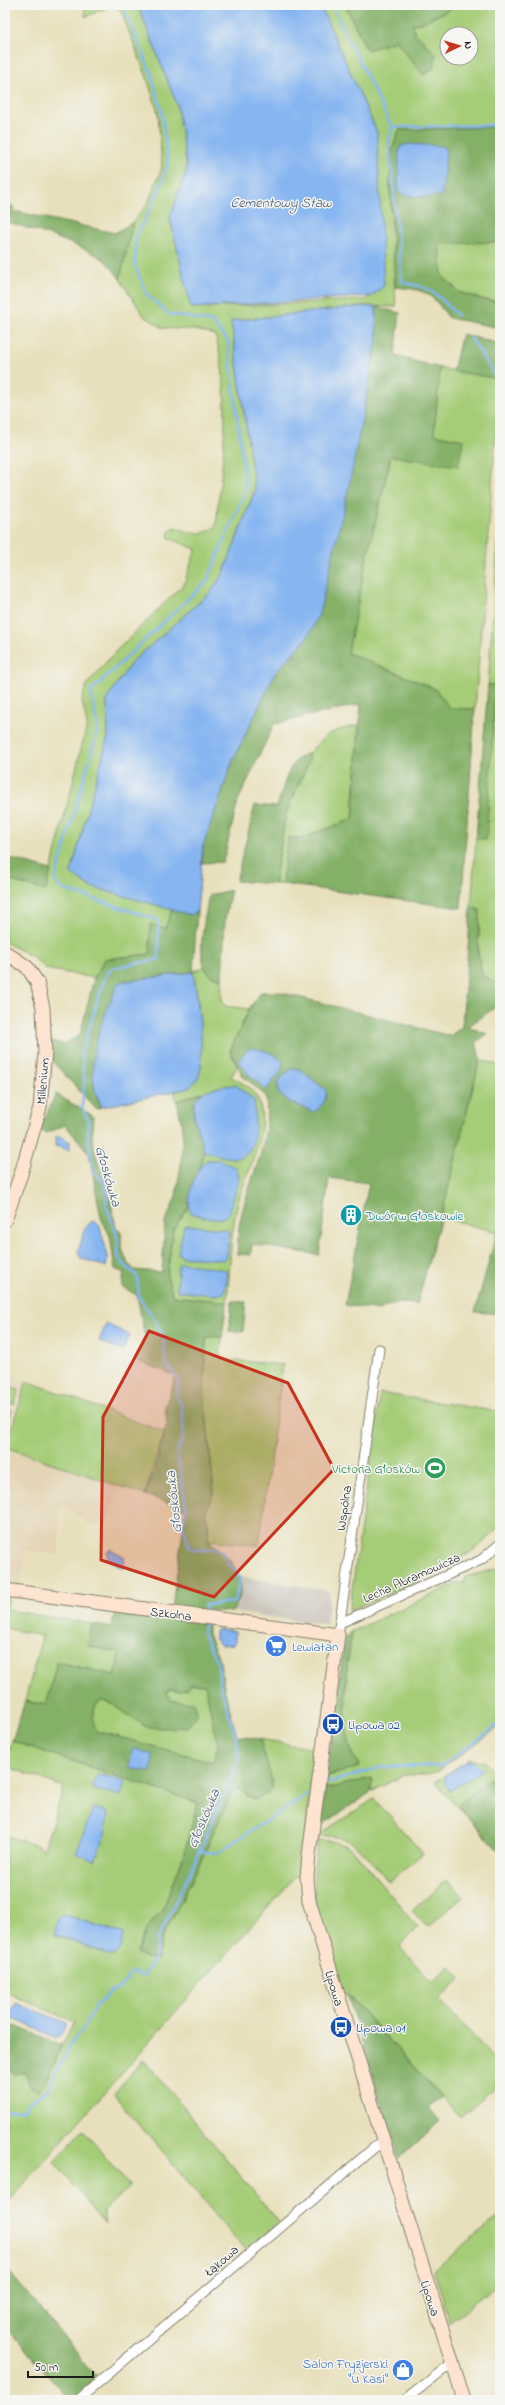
<svg xmlns="http://www.w3.org/2000/svg" width="505" height="2405" viewBox="0 0 505 2405" font-family="'Indie Flower',sans-serif">
<style>
.built{fill:#e4d5b7}
.industrial{fill:#c9c3b8}
.green{fill:#a5cc77;stroke:#60744a;fill-rule:evenodd}
.forest{fill:#84b068;stroke:#506642;fill-rule:evenodd}
.water{fill:#86b5f1;stroke:#516886}
.lines{fill:none;stroke-linecap:round;stroke-linejoin:round}
.stream{stroke:#86b5f1;stroke-width:2.5}
.street-casing{stroke:#827e6c;stroke-width:11}
.secondary-casing{stroke:#827e6c;stroke-width:15}
.street{stroke:#fff;stroke-width:9}
.secondary{stroke:#fde4d1;stroke-width:13}
.marked{fill:#c8321e;fill-opacity:0.2;stroke:#c8321e;stroke-width:3;stroke-linejoin:round}
.labels{text-anchor:middle;stroke-width:3;stroke-linejoin:round;paint-order:stroke}
.street-label{font-size:13px;fill:#1c1c1c;stroke:#f6f6f2}
.culture-label{font-size:13px;fill:#0d838f;stroke:#f6f6f2;text-anchor:start}
.leisure-label{font-size:13px;fill:#27864d;stroke:#f6f6f2;text-anchor:end}
.shop-label{font-size:13px;fill:#366cbe;stroke:#f6f6f2;text-anchor:start}
.transit-label{font-size:13px;fill:#164399;stroke:#f6f6f2;text-anchor:start}
.water-label{font-size:14px;font-style:italic;fill:#465971;stroke:#f6f6f2}
</style>
<rect width="100%" height="100%" fill="#f6f6f2"/>
<filter id="ink" filterUnits="userSpaceOnUse"><feTurbulence type="fractalNoise" baseFrequency=".025" numOctaves="2"/><feDisplacementMap in="SourceGraphic" scale="8" xChannelSelector="R" yChannelSelector="G"/><feConvolveMatrix kernelMatrix="1 2 1 2 8 2 1 2 1" color-interpolation-filters="sRGB"/></filter>
<filter id="wash" filterUnits="userSpaceOnUse"><feTurbulence type="fractalNoise" baseFrequency=".012" numOctaves="4" result="noise"/><feDisplacementMap in="SourceGraphic" scale="16" xChannelSelector="R" yChannelSelector="G"/><feGaussianBlur stdDeviation="0.9" result="paint"/><feColorMatrix in="noise" values="0 0 0 0 0 0 0 0 0 0 0 0 0 0 0 0 0 1.4 0 .05"/><feComposite in="paint" operator="in"/></filter>
<g filter="url(#wash)">
<rect width="100%" height="100%" fill="#e8e0bc"/>
<g class="built">
<path d="M 5,1372 L 27,1381 L 5,1441 Z"/>
<path d="M 5,1447 L 119,1486 L 107,1524 L 91,1525 L 60,1503 L 59,1555 L 26,1550 L 19,1587 L 5,1583 Z"/>
</g>
<path class="industrial" d="M 241,1577 L 330,1591 L 326,1624 L 232,1612 L 239,1603 Z"/>
<g class="green">
<path d="M 85,5 L 138,5 L 177,105 L 187,168 L 170,219 L 192,308 L 364,300 L 372,296 L 377,132 L 320,5 L 345,5 L 367,50 L 396,41 L 436,54 L 415,33 L 412,24 L 421,23 L 459,5 L 500,5 L 500,127 L 399,130 L 390,186 L 396,307 L 364,306 L 231,321 L 255,490 L 224,572 L 211,592 L 132,662 L 107,699 L 108,737 L 71,873 L 89,886 L 172,909 L 166,929 L 150,954 L 105,959 L 94,978 L 46,969 L 33,957 L 5,942 L 5,879 L 46,890 L 87,725 L 82,701 L 86,686 L 112,655 L 184,584 L 196,549 L 169,538 L 168,533 L 173,527 C 189,531 204,539 216,525 C 222,463 233,396 215,335 L 195,330 L 163,328 L 144,316 L 120,279 L 133,222 L 147,205 L 162,168 L 158,113 L 146,75 L 120,9 L 111,6 L 85,17 ZM 447,34 L 471,34 L 471,58 L 447,58 Z"/>
<path d="M 500,242 L 500,301 L 485,300 L 459,292 L 442,275 L 439,243 Z"/>
<path d="M 440,368 L 500,379 L 475,709 L 450,708 L 434,688 L 347,653 L 367,557 L 391,455 L 434,434 Z"/>
<path d="M 500,509 L 500,985 L 482,975 L 478,952 L 480,910 L 471,907 L 476,838 L 486,839 L 495,685 L 488,685 Z"/>
<path d="M 359,725 L 353,819 L 302,838 L 288,838 L 282,884 L 274,884 L 286,814 L 309,759 L 308,754 C 327,732 332,731 359,725 Z"/>
<path d="M 205,966 L 210,974 L 222,979 L 222,999 L 225,1006 L 249,1009 L 230,1051 L 237,1067 L 231,1077 C 246,1084 258,1092 261,1109 C 266,1140 244,1177 237,1207 C 230,1237 230,1270 227,1302 L 173,1296 L 167,1276 L 173,1230 L 178,1221 L 194,1118 L 193,1105 L 201,1092 L 177,1101 L 174,1092 L 189,1088 L 201,1066 L 198,999 L 193,972 Z"/>
<path d="M 480,1059 L 500,1066 L 500,1233 L 441,1217 Z"/>
<path d="M 206,1336 L 222,1337 L 220,1359 L 283,1365 L 259,1545 L 208,1540 L 208,1523 L 205,1513 L 214,1492 L 204,1392 Z"/>
<path d="M 27,1381 L 164,1432 L 145,1495 L 5,1447 Z"/>
<path d="M 5,1385 L 19,1390 L 14,1405 L 5,1402 Z"/>
<path d="M 380,1393 L 500,1412 L 500,1524 C 478,1561 389,1592 349,1611 Z"/>
<path d="M 5,1407 L 12,1410 L 5,1429 Z"/>
<path d="M 500,1568 L 500,1726 L 440,1770 L 427,1775 L 404,1775 L 371,1792 L 372,1778 L 325,1789 L 327,1776 L 360,1767 C 357,1763 354,1758 352,1754 C 342,1724 345,1661 353,1631 L 455,1584 L 463,1583 L 465,1577 Z"/>
<path d="M 5,1597 L 9,1597 L 7,1608 L 9,1610 L 92,1624 L 89,1646 L 120,1653 L 115,1675 L 57,1662 L 46,1705 L 25,1701 L 42,1636 L 5,1628 Z"/>
<path d="M 191,1684 L 205,1685 L 218,1746 L 213,1762 L 95,1731 L 93,1720 L 95,1706 L 101,1701 C 113,1701 134,1720 147,1727 L 193,1702 L 172,1701 L 167,1694 L 168,1689 L 180,1691 Z"/>
<path d="M 260,1739 L 314,1749 L 302,1873 L 294,1878 L 5,2205 L 5,2065 L 15,2074 L 62,2045 L 74,2022 L 5,1992 L 8,1981 L 5,1979 L 5,1835 L 44,1848 L 64,1787 L 5,1766 L 12,1741 L 198,1803 L 182,1860 L 164,1907 L 147,1929 L 136,1952 L 146,1958 L 157,1959 L 163,1935 L 191,1882 L 233,1790 L 238,1788 L 249,1797 L 272,1781 ZM 62,1914 L 123,1934 L 109,1955 L 55,1935 L 58,1919 Z"/>
<path d="M 470,1759 L 486,1763 L 496,1774 L 457,1806 L 434,1782 Z"/>
<path d="M 374,1799 L 423,1853 L 389,1882 C 368,1858 356,1835 321,1836 L 320,1834 Z"/>
<path d="M 318,1840 C 332,1841 343,1842 354,1851 L 418,1927 L 399,1946 L 432,1983 L 450,1966 L 461,1978 L 439,1999 L 500,2065 L 500,2083 L 460,2117 L 347,1994 L 343,1996 C 333,1963 318,1927 314,1892 C 313,1875 315,1858 318,1840 Z"/>
<path d="M 447,1879 L 463,1896 L 429,1926 L 425,1925 L 412,1911 Z"/>
<path d="M 143,2059 L 279,2222 L 246,2251 L 114,2095 Z"/>
<path d="M 83,2130 L 130,2187 L 103,2211 L 106,2224 L 54,2162 Z"/>
<path d="M 500,2215 L 500,2282 L 450,2323 L 434,2270 Z"/>
</g>
<g class="forest">
<path d="M 345,5 L 459,5 L 421,23 L 412,24 L 415,33 L 436,54 L 434,68 L 423,75 L 396,41 L 367,50 Z"/>
<path d="M 500,127 L 500,242 L 439,244 L 442,275 L 459,292 L 485,300 L 500,301 L 500,328 L 449,318 C 430,292 427,290 395,287 L 390,186 L 391,153 L 399,130 Z"/>
<path d="M 5,204 L 13,206 L 13,211 L 115,233 L 133,222 L 120,279 C 115,272 110,265 104,260 C 87,247 26,226 5,222 Z"/>
<path d="M 376,307 L 400,313 L 395,356 L 440,368 L 434,434 L 464,440 L 458,466 L 391,456 L 367,557 L 348,653 L 434,688 L 450,708 L 475,709 L 461,908 L 282,884 L 288,838 L 302,838 L 353,819 L 361,704 L 274,724 L 238,801 L 223,862 L 202,863 L 203,846 L 233,760 L 275,673 L 307,638 L 377,339 Z"/>
<path d="M 462,334 L 500,344 L 500,379 L 453,371 Z"/>
<path d="M 488,685 L 496,685 L 486,840 L 476,838 Z"/>
<path d="M 308,754 L 310,759 L 286,814 L 274,884 L 236,881 L 255,805 L 277,807 C 283,791 288,756 308,754 Z"/>
<path d="M 5,857 L 51,870 L 46,891 L 5,879 Z"/>
<path d="M 231,890 L 225,919 L 222,979 C 219,978 213,977 210,975 C 194,961 206,913 209,895 Z"/>
<path d="M 471,907 L 480,910 L 478,952 L 482,975 L 500,985 L 500,1004 L 467,1027 L 488,1034 L 476,1042 L 480,1059 L 441,1217 L 417,1304 C 402,1303 393,1301 380,1310 L 345,1305 L 369,1183 L 329,1178 L 319,1255 L 252,1244 L 251,1255 L 237,1254 C 238,1243 238,1231 240,1221 C 250,1174 271,1147 266,1096 L 243,1076 L 230,1051 L 249,1009 L 261,992 L 279,992 L 450,1036 L 462,1027 Z"/>
<path d="M 172,909 L 191,915 L 197,911 L 193,972 L 119,982 C 103,1019 80,1069 102,1107 L 96,1109 L 52,1061 L 49,1041 L 64,1044 L 80,1035 L 94,978 L 105,959 L 150,954 L 150,924 L 165,929 Z"/>
<path d="M 202,1092 L 193,1105 L 194,1118 L 204,1151 L 189,1206 L 173,1230 L 167,1276 L 173,1296 L 227,1302 L 222,1337 L 206,1337 L 204,1392 L 214,1492 L 205,1513 L 208,1523 L 208,1540 C 232,1558 253,1583 232,1612 L 172,1607 L 186,1509 L 145,1495 L 155,1469 L 167,1423 L 165,1407 L 176,1376 L 135,1360 L 145,1337 L 137,1295 L 122,1287 L 124,1273 L 115,1269 L 110,1236 L 101,1218 L 89,1153 L 65,1125 L 47,1133 L 39,1130 L 56,1094 L 93,1116 L 92,1137 L 95,1152 L 110,1198 L 116,1228 L 121,1232 C 121,1249 123,1258 134,1270 L 162,1272 L 165,1223 L 176,1196 L 181,1164 L 183,1130 L 177,1101 Z"/>
<path d="M 497,1232 L 500,1233 L 500,1314 L 475,1312 Z"/>
<path d="M 232,1301 L 246,1302 L 243,1332 L 229,1331 Z"/>
<path d="M 115,1611 L 208,1624 L 208,1634 L 220,1662 L 224,1688 L 237,1736 L 260,1739 L 272,1781 L 270,1792 L 255,1800 L 238,1789 L 233,1790 L 191,1882 L 163,1935 L 158,1959 L 146,1958 L 136,1953 L 147,1929 L 164,1907 L 182,1860 L 198,1803 L 12,1741 L 25,1701 L 46,1705 L 57,1662 L 115,1675 L 120,1653 L 88,1646 L 92,1624 L 112,1628 ZM 191,1684 L 205,1685 L 218,1746 L 213,1762 L 96,1731 L 93,1720 L 95,1706 L 101,1701 C 115,1701 131,1720 146,1726 C 157,1730 175,1727 187,1727 L 197,1714 L 193,1702 L 172,1701 L 167,1694 L 169,1689 L 180,1691 L 188,1689 Z"/>
<path d="M 353,1631 C 345,1661 341,1725 352,1754 C 354,1758 358,1763 360,1767 L 327,1776 L 345,1637 Z"/>
<path d="M 496,1774 L 500,1778 L 500,1852 L 457,1806 Z"/>
<path d="M 372,1778 L 371,1792 L 322,1825 L 320,1822 L 325,1789 Z"/>
<path d="M 347,1994 L 441,2097 L 428,2107 L 440,2121 L 399,2159 Z"/>
<path d="M 5,2022 L 62,2045 L 49,2077 L 38,2091 L 29,2085 L 27,2073 L 15,2074 L 5,2065 Z"/>
<path d="M 5,2267 L 98,2378 L 70,2400 L 5,2326 Z"/>
</g>
<g class="water">
<path d="M 138,5 L 320,5 L 377,132 L 384,286 L 372,296 L 191,308 L 170,218 L 187,168 L 177,105 Z"/>
<path d="M 409,144 L 442,146 L 446,149 L 442,195 C 428,197 411,199 398,192 L 399,152 L 401,146 Z"/>
<path d="M 364,306 L 376,307 L 377,339 L 350,482 L 319,614 L 307,638 L 275,673 L 233,760 L 203,846 L 197,911 L 191,915 L 89,886 L 71,873 L 108,737 L 107,699 L 132,662 L 211,592 L 224,572 L 255,490 L 231,321 Z"/>
<path d="M 193,972 C 197,994 206,1057 199,1076 C 197,1081 192,1084 189,1088 L 102,1107 C 80,1068 102,1019 119,982 Z"/>
<path d="M 249,1048 C 263,1049 273,1052 283,1062 L 281,1071 L 266,1090 L 246,1072 L 238,1061 Z"/>
<path d="M 291,1069 L 299,1069 L 326,1090 C 327,1101 323,1105 314,1112 L 290,1102 L 278,1093 L 278,1080 Z"/>
<path d="M 236,1085 L 254,1100 C 255,1114 259,1152 241,1157 C 230,1160 215,1154 204,1151 C 191,1108 181,1089 236,1085 Z"/>
<path d="M 59,1136 L 70,1142 L 69,1150 L 55,1146 L 56,1137 Z"/>
<path d="M 207,1160 L 220,1160 L 236,1168 L 239,1177 L 237,1187 L 228,1214 L 222,1218 L 211,1219 L 190,1213 C 187,1196 194,1171 207,1160 Z"/>
<path d="M 92,1221 L 99,1224 L 108,1256 L 106,1267 L 81,1258 L 78,1252 L 85,1228 Z"/>
<path d="M 188,1225 L 228,1230 L 229,1235 L 227,1256 L 224,1260 L 182,1257 L 178,1253 L 184,1226 Z"/>
<path d="M 181,1263 L 226,1270 L 227,1279 L 224,1293 L 215,1295 L 177,1291 L 178,1265 Z"/>
<path d="M 106,1324 L 130,1335 L 123,1351 L 99,1341 Z"/>
<path d="M 110,1549 L 125,1557 L 123,1569 L 109,1560 L 107,1553 Z"/>
<path d="M 217,1629 L 235,1631 L 235,1644 L 221,1645 L 215,1640 L 215,1632 Z"/>
<path d="M 135,1749 L 153,1755 L 151,1772 L 129,1768 L 132,1750 Z"/>
<path d="M 467,1761 L 473,1761 L 482,1770 L 450,1791 L 445,1784 L 446,1775 Z"/>
<path d="M 98,1774 L 125,1781 L 121,1796 L 93,1789 L 92,1784 Z"/>
<path d="M 93,1808 L 102,1810 L 108,1814 L 105,1834 L 95,1861 L 76,1853 Z"/>
<path d="M 62,1914 L 123,1934 L 121,1949 L 115,1955 L 109,1955 L 55,1934 L 58,1918 Z"/>
<path d="M 16,2003 L 66,2023 L 66,2028 L 57,2038 L 9,2017 Z"/>
</g>
<g class="lines">
<g class="stream">
<path d="M 122,5 L 151,73 L 162,113 L 168,163 L 159,190 L 136,237 L 135,265 L 146,294 L 169,314 L 212,322 L 228,341 L 246,489 L 207,581 L 91,691 L 98,730 L 55,880 L 58,886 L 63,889 L 158,920 L 159,959 L 112,968 L 104,979 L 82,1052 L 84,1082 L 82,1107 L 88,1120 L 88,1139 L 94,1172 L 103,1181 L 107,1195 L 106,1205 L 118,1239 L 118,1256 L 122,1263 L 137,1276 L 139,1298 L 152,1315 L 163,1336 L 166,1364 L 178,1379 L 177,1398 L 181,1404 L 183,1424 L 183,1438 L 177,1452 L 186,1507 L 183,1525 L 189,1547 L 195,1550 L 217,1549 L 225,1555 L 226,1562 L 236,1571 L 240,1579 L 235,1602 L 205,1605 L 205,1613"/>
<path d="M 332,5 L 392,127 L 389,143 L 402,282 C 433,288 436,293 457,315"/>
<path d="M 392,127 L 500,125"/>
<path d="M 471,338 L 495,375"/>
<path d="M 323,1784 L 382,1767 L 442,1766 L 500,1723"/>
<path d="M 199,1851 L 217,1853 L 314,1790"/>
<path d="M 5,2113 L 9,2110 L 23,2111 L 28,2104 L 49,2088 L 70,2044 L 85,2027 L 95,2007 L 110,1992 L 120,1988 L 130,1974 L 134,1972 L 143,1976 C 151,1965 159,1954 157,1940 L 191,1870 L 239,1759 L 237,1740 L 219,1681 L 218,1663 L 203,1634 L 204,1622"/>
</g>
</g>
</g>
<g filter="url(#ink)">
<g class="lines">
<g class="street-casing">
<g id="street">
<path d="M 340,1623 L 481,1560 L 500,1544"/>
<path d="M 338,1635 L 379,1349"/>
<path d="M 78,2400 L 382,2141"/>
<path d="M 405,2400 L 452,2363"/>
</g>
</g>
<g class="secondary-casing">
<g id="secondary">
<path d="M 5,952 L 27,967 L 37,982 L 43,1008 L 45,1053 L 40,1107 L 21,1174 L 5,1220"/>
<path d="M 5,1590 L 338,1635 L 309,1855 L 307,1877 L 309,1901 L 464,2400"/>
</g>
</g>
<use href="#street" class="street"/>
<use href="#secondary" class="secondary"/>
</g>
</g>
<path class="marked" d="M 149,1331 L 288,1383 L 334,1469 L 214,1597 L 101,1560 L 103,1417 Z"/>
<defs>
<g id="building-disc" transform="scale(1.15)"><circle r="9.5" fill="#0f9aa8" stroke="#f6f6f2"/><path d="M-4-6H4V6H1V3H-1V6H-4ZM-2.5-4.3h1.7v1.8h-1.7ZM.8-4.3h1.7v1.8H.8ZM-2.5-1h1.7V.8h-1.7ZM.8-1h1.7V.8H.8Z" fill="#fff"/></g>
<g id="stadium-disc" transform="scale(1.15)"><circle r="9.5" fill="#2e9e5b" stroke="#f6f6f2"/><path d="M0-5a6.5 5 0 1 0 0 10a6.5 5 0 1 0 0-10ZM-3.5-1.8h7v3.6h-7Z" fill="#fff"/></g>
<g id="supermarket-disc" transform="scale(1.15)"><circle r="9.5" fill="#3f7fe0" stroke="#f6f6f2"/><path d="M-6-5.5h2.5l.6 2H6L4.5 2H-2.5L-4.4-4H-6ZM-1.5 3.2a1.3 1.3 0 1 0 .1 0ZM3 3.2a1.3 1.3 0 1 0 .1 0Z" fill="#fff"/></g>
<g id="bus-disc" transform="scale(1.15)"><circle r="9.5" fill="#1a4fb4" stroke="#f6f6f2"/><path d="M-5-6H5V4H4V6H2V4H-2V6H-4V4H-5ZM-3.5-4V0h7V-4ZM-3.5 1.2v1.5H-2V1.2ZM2 1.2v1.5H3.5V1.2Z" fill="#fff"/></g>
<g id="shop-disc" transform="scale(1.15)"><circle r="9.5" fill="#3f7fe0" stroke="#f6f6f2"/><path d="M-5-2.5h2.3a2.7 3.5 0 0 1 5.4 0H5L5.5 6h-11ZM-1.5-2.5h3a1.5 2.3 0 0 0-3 0Z" fill="#fff"/></g>
</defs>
<g fill-rule="evenodd">
<use href="#building-disc" x="351" y="1215"/>
<use href="#stadium-disc" x="435" y="1468"/>
<use href="#supermarket-disc" x="276" y="1646"/>
<use href="#bus-disc" x="333" y="1724"/>
<use href="#bus-disc" x="341" y="2027"/>
<use href="#shop-disc" x="403" y="2370"/>
</g>
<g class="labels">
<g class="street-label">
<text transform="translate(42 1081) rotate(-85)" y="5">Millenium</text>
<text transform="translate(343 1508) rotate(-82)" y="5">Wspólna</text>
<text transform="translate(411 1577) rotate(-24)" y="5">Lecha Abramowicza</text>
<text transform="translate(171 1613) rotate(7)" y="5">Szkolna</text>
<text transform="translate(335 1988) rotate(73)" y="5">Lipowa</text>
<text transform="translate(221 2260) rotate(-41)" y="5">Łąkowa</text>
<text transform="translate(431 2298) rotate(72)" y="5">Lipowa</text>
</g>
<g class="culture-label">
<text x="366" y="1220">Dwór w Głoskowie</text>
</g>
<g class="leisure-label">
<text x="420" y="1473">Victoria Głosków</text>
</g>
<g class="shop-label">
<text x="292" y="1651">Lewiatan</text>
<text x="388" y="2368" text-anchor="end">Salon Fryzjerski<tspan x="388" dy="15">"U Kasi"</tspan></text>
</g>
<g class="transit-label">
<text x="348" y="1729">Lipowa 02</text>
<text x="356" y="2032">Lipowa 01</text>
</g>
<g class="water-label">
<text x="281" y="207">Cementowy Staw</text>
<text transform="translate(109 1176) rotate(74)" y="5">Głoskówka</text>
<text transform="translate(173 1502) rotate(-96)" y="5">Głoskówka</text>
<text transform="translate(203 1818) rotate(-67)" y="5">Głoskówka</text>
</g>
</g>
<rect width="505" height="2405" fill="none" stroke="#f6f6f2" stroke-width="20"/>
<g transform="translate(459 46) rotate(85)"><circle r="19" fill="#f6f6f2" stroke="#9f9f9c"/>
<path d="M0-3L7 15L0 10L-7 15Z" fill="#c8321e"/>
<text y="-6" font-size="11" font-weight="bold" text-anchor="middle" fill="#1c1c1c">N</text>
</g>
<path d="M28 2371v6h65v-6" fill="none" stroke="#1c1c1c" stroke-width="2"/>
<text x="34" y="2371" font-size="12" fill="#1c1c1c" stroke="#f6f6f2" stroke-width="3" paint-order="stroke">50 m</text>
</svg>
